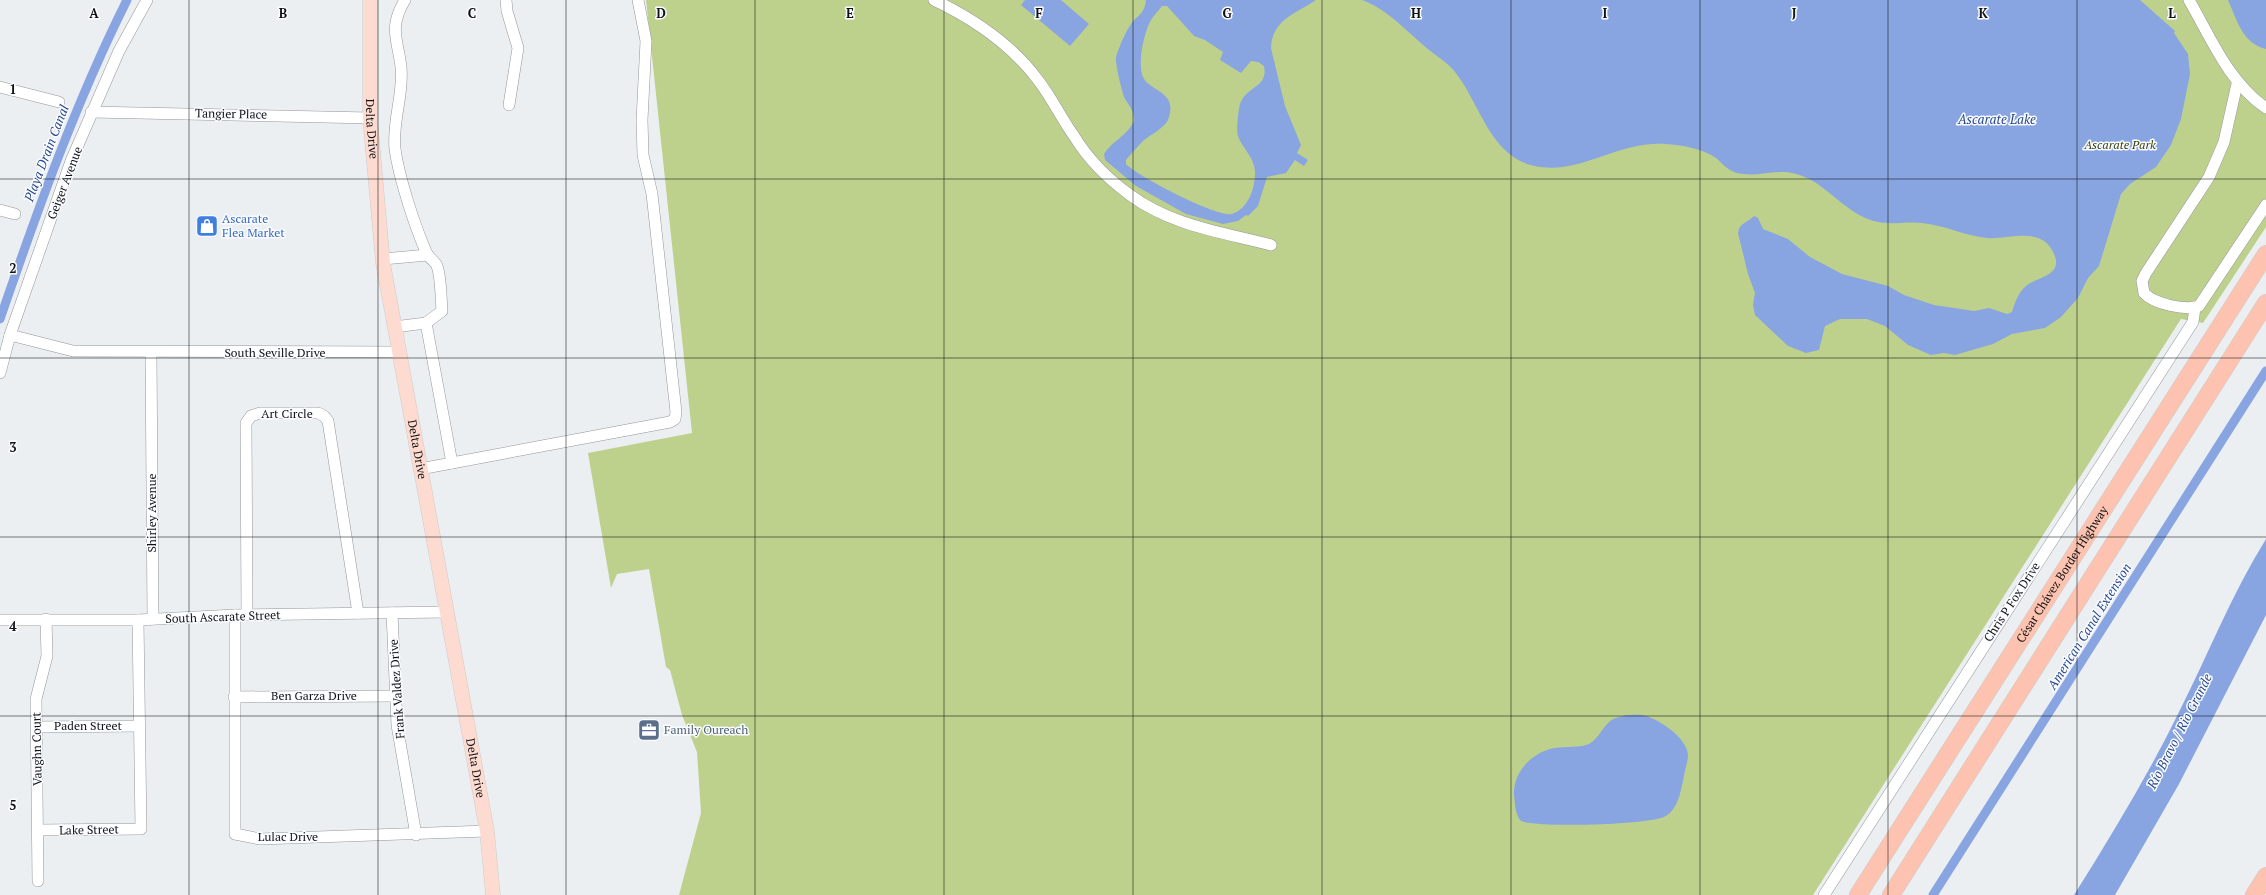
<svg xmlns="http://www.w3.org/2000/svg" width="2266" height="895" viewBox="0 0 2266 895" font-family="'PT Serif',serif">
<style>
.green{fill:#bed18c}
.water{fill:#88a5e1;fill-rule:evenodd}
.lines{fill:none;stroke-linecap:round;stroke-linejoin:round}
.canal{stroke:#88a5e1;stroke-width:9}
.minor-casing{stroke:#94969a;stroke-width:12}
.major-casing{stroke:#cbcbcb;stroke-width:15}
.highway-casing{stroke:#cbcbcb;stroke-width:18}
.minor{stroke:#fff;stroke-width:11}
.major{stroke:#fedbd0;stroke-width:14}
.highway{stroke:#fdc3b0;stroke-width:17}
.grid{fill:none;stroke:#111213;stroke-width:1;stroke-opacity:0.55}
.labels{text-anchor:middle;stroke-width:3;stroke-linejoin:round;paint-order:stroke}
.street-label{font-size:12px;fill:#111213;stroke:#fafcff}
.park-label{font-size:12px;font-style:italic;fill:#36410e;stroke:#fafcff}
.shop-label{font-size:12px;fill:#366cbe;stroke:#fafcff;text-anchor:start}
.service-label{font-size:12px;fill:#4e5e75;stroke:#fafcff;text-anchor:start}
.water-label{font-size:13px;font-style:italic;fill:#28488e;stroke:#fafcff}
.grid-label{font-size:13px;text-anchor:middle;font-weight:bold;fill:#111213;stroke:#fafcff;stroke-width:3;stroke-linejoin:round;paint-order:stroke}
</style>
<rect width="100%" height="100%" fill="#eceff2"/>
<path class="green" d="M 646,0 L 2266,0 L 2266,227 L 2203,323 L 2181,319 L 1813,895 L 679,895 L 701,813 L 697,752 L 682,715 L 670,670 L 666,667 L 649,569 L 617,574 L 611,588 L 588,453 L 692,433 Z"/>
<g class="water">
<path d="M 1025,0 L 1061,0 L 1089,24 L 1070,46 L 1021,5 Z"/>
<path d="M 1146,0 L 1316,0 C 1295,14 1272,20 1271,48 L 1285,106 L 1301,145 L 1297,153 L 1308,160 L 1304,166 L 1295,160 L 1286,173 L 1267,177 L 1258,206 L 1248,216 L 1246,215 L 1238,221 L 1223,224 L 1186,214 L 1136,186 L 1105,160 L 1104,154 C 1112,141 1128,135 1134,121 C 1134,111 1130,107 1125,99 C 1122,92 1115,64 1116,57 C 1119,47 1127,28 1134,20 C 1141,14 1145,10 1146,0 ZM 1162,6 L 1167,6 L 1194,36 L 1205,40 L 1223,52 L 1220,60 L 1241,73 L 1251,61 L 1258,62 L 1264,66 C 1269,90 1242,85 1239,109 C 1238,116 1236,130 1238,136 C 1242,148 1255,158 1255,172 C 1255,188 1249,208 1232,214 C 1218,218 1137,176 1126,164 L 1126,160 C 1131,154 1137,147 1143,141 C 1151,134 1166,128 1169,117 C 1177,91 1150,92 1143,77 C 1137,64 1144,32 1151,20 C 1154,15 1159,10 1162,6 Z"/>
<path d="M 1362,0 L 2140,0 L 2175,31 L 2174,33 L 2188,54 L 2190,74 L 2181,119 L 2171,145 L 2156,167 L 2130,184 L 2121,194 L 2099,266 L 2088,278 L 2078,298 L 2061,317 L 2045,328 L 2012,334 L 1993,344 L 1955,355 L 1944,353 L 1931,355 L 1924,352 L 1908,345 L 1885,326 L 1867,319 L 1840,319 L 1825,326 L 1819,350 L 1806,353 L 1788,346 L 1755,315 L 1753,305 L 1755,293 L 1748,274 L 1738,233 C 1739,223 1747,223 1754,216 L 1758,218 L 1763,229 L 1788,239 L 1810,257 L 1842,274 L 1888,286 L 1904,295 L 1934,305 L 1974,311 L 1989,308 L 2007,314 L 2012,312 C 2015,302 2018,293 2026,286 C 2036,277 2064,276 2054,254 C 2042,225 2009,240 1987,238 C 1965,236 1944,225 1922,223 C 1907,221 1892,225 1878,222 C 1850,216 1834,193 1811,180 C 1781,163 1763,179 1737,173 C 1727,170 1723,164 1716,158 C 1701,148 1682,145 1665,144 C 1619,141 1583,173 1540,167 C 1490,160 1482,106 1455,72 C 1448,63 1438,57 1429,50 C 1407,32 1389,10 1362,0 Z"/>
<path d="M 2228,0 L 2266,0 L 2266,49 C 2242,43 2237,20 2228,0 Z"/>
<path d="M 2266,539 L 2266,615 L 2179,784 L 2115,895 L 2074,895 C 2111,836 2147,777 2178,714 C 2208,655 2231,595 2266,539 Z"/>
<path d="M 1626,715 C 1632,715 1641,714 1647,716 C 1662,722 1689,739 1688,757 C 1687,765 1684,773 1683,781 C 1680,794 1678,808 1666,816 C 1652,825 1537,828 1521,821 C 1515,815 1515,803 1514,795 C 1513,774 1529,755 1550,749 C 1562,746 1575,748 1586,745 C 1597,742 1601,729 1609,722 C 1613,718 1620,717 1626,715 Z"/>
</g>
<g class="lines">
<g class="canal">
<path d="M 0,319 C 38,209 75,104 127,0"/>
<path d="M 1933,895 L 2266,371"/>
</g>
<g class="minor-casing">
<g id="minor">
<path d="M 506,0 L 507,11 L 518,48 L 509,105"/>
<path d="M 934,0 C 974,19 1011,44 1038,80 C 1052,98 1061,118 1074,136 C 1088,159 1108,179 1130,195 C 1172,226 1222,232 1271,245"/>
<path d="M 2189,0 C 2211,38 2229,83 2266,108"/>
<path d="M 2237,84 L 2224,142 L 2209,177 L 2146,273 L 2142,281 L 2144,293 C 2154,304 2186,311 2199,306 L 2266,205"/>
<path d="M 0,87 L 59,102"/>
<path d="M 91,112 L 370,118"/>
<path d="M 0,210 L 15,214"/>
<path d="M 383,259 L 428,255"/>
<path d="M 426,323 L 452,463"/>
<path d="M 394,327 L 426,323 L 442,311 C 441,299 441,276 437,266 C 435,261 429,258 427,254 C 415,227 399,178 395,149 C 392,121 404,94 401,67 C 398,40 388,28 405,0"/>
<path d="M 10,335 L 73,351 L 398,352"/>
<path d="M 151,353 L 153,619"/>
<path d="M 0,373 L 10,335 L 71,161 L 119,51 L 147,0"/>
<path d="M 420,469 L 670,422 L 675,419 L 676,412 L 652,194 L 643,155 L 642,120 L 646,41 L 638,0"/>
<path d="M 392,613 L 397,725 L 416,835"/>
<path d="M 235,615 L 235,834 L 260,839 L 487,831"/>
<path d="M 247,615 L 246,423 L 251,416 L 260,413 L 318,413 L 324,416 L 328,421 L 358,613"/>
<path d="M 0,620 L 138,620 L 235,615 L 446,612"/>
<path d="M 234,697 L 395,696"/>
<path d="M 37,727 L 139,726"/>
<path d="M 38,830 L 141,829 L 138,620"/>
<path d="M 38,881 L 36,699 L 47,656 L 46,619"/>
<path d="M 1824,895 L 2193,322 L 2195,308"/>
</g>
</g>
<g class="major-casing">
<g id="major">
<path id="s1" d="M 370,0 L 370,118 L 383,263 L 487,831 L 493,895"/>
</g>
</g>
<g class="highway-casing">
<g id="highway">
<path id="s2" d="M 1858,895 L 2266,254"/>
<path d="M 1891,895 L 2266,303"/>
<path d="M 2254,895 L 2266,876"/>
</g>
</g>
<use href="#minor" class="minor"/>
<use href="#major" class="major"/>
<use href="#highway" class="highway"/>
</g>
<path class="grid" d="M 189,0 L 189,895M 378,0 L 378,895M 566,0 L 566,895M 755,0 L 755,895M 944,0 L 944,895M 1133,0 L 1133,895M 1322,0 L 1322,895M 1511,0 L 1511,895M 1700,0 L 1700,895M 1888,0 L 1888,895M 2077,0 L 2077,895M 0,179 L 2266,179M 0,358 L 2266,358M 0,537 L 2266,537M 0,716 L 2266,716"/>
<defs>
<g id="shop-square" transform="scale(1.15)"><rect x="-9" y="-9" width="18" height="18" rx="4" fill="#3f7fe0" stroke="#fafcff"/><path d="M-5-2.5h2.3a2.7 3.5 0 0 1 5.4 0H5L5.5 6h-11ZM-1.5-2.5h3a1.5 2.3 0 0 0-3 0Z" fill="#fff"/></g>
<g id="office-square" transform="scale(1.15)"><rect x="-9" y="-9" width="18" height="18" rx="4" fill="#5c6f8a" stroke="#fafcff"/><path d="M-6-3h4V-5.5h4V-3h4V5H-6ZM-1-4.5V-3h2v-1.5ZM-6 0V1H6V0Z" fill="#fff"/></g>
</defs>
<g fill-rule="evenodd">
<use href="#shop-square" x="207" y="226"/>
<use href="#office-square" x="649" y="730"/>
</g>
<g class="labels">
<g class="street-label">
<text transform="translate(231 114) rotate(1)" y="4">Tangier Place</text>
<text dy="4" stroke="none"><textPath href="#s1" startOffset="129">Delta Drive</textPath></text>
<text transform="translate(65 183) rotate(-69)" y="4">Geiger Avenue</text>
<text x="275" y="357">South Seville Drive</text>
<text x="287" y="418">Art Circle</text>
<text dy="4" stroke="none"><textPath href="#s1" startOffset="453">Delta Drive</textPath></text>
<text transform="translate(152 513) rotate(-90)" y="4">Shirley Avenue</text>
<text dy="4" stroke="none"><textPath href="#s2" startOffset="380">César Chávez Border Highway</textPath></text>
<text transform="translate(2012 602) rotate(-57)" y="4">Chris P Fox Drive</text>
<text transform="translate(223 617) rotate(-2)" y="4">South Ascarate Street</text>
<text transform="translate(397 689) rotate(-94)" y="4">Frank Valdez Drive</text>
<text x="314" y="700">Ben Garza Drive</text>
<text x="88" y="730">Paden Street</text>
<text transform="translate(37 749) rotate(-91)" y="4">Vaughn Court</text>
<text dy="4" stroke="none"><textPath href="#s1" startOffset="777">Delta Drive</textPath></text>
<text transform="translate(89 830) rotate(-1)" y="4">Lake Street</text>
<text x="288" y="841">Lulac Drive</text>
</g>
<g class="park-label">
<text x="2120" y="149">Ascarate Park</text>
</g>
<g class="shop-label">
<text x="222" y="223">Ascarate<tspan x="222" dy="14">Flea Market</tspan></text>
</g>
<g class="service-label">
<text x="664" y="734">Family Oureach</text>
</g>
<g class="water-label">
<text x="1997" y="124">Ascarate Lake</text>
<text transform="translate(46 153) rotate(-69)" y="5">Playa Drain Canal</text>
<text transform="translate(2089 626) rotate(-58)" y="5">American Canal Extension</text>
<text transform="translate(2179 731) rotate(-63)" y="5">Río Bravo / Rio Grande</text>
</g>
</g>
<g class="grid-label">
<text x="94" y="18">A</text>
<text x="283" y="18">B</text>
<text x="472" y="18">C</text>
<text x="661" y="18">D</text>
<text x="850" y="18">E</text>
<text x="1039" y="18">F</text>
<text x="1227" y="18">G</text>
<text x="1416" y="18">H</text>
<text x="1605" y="18">I</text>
<text x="1794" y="18">J</text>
<text x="1983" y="18">K</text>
<text x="2172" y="18">L</text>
<text x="13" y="94">1</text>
<text x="13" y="273">2</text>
<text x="13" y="452">3</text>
<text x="13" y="631">4</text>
<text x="13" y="810">5</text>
</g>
</svg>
